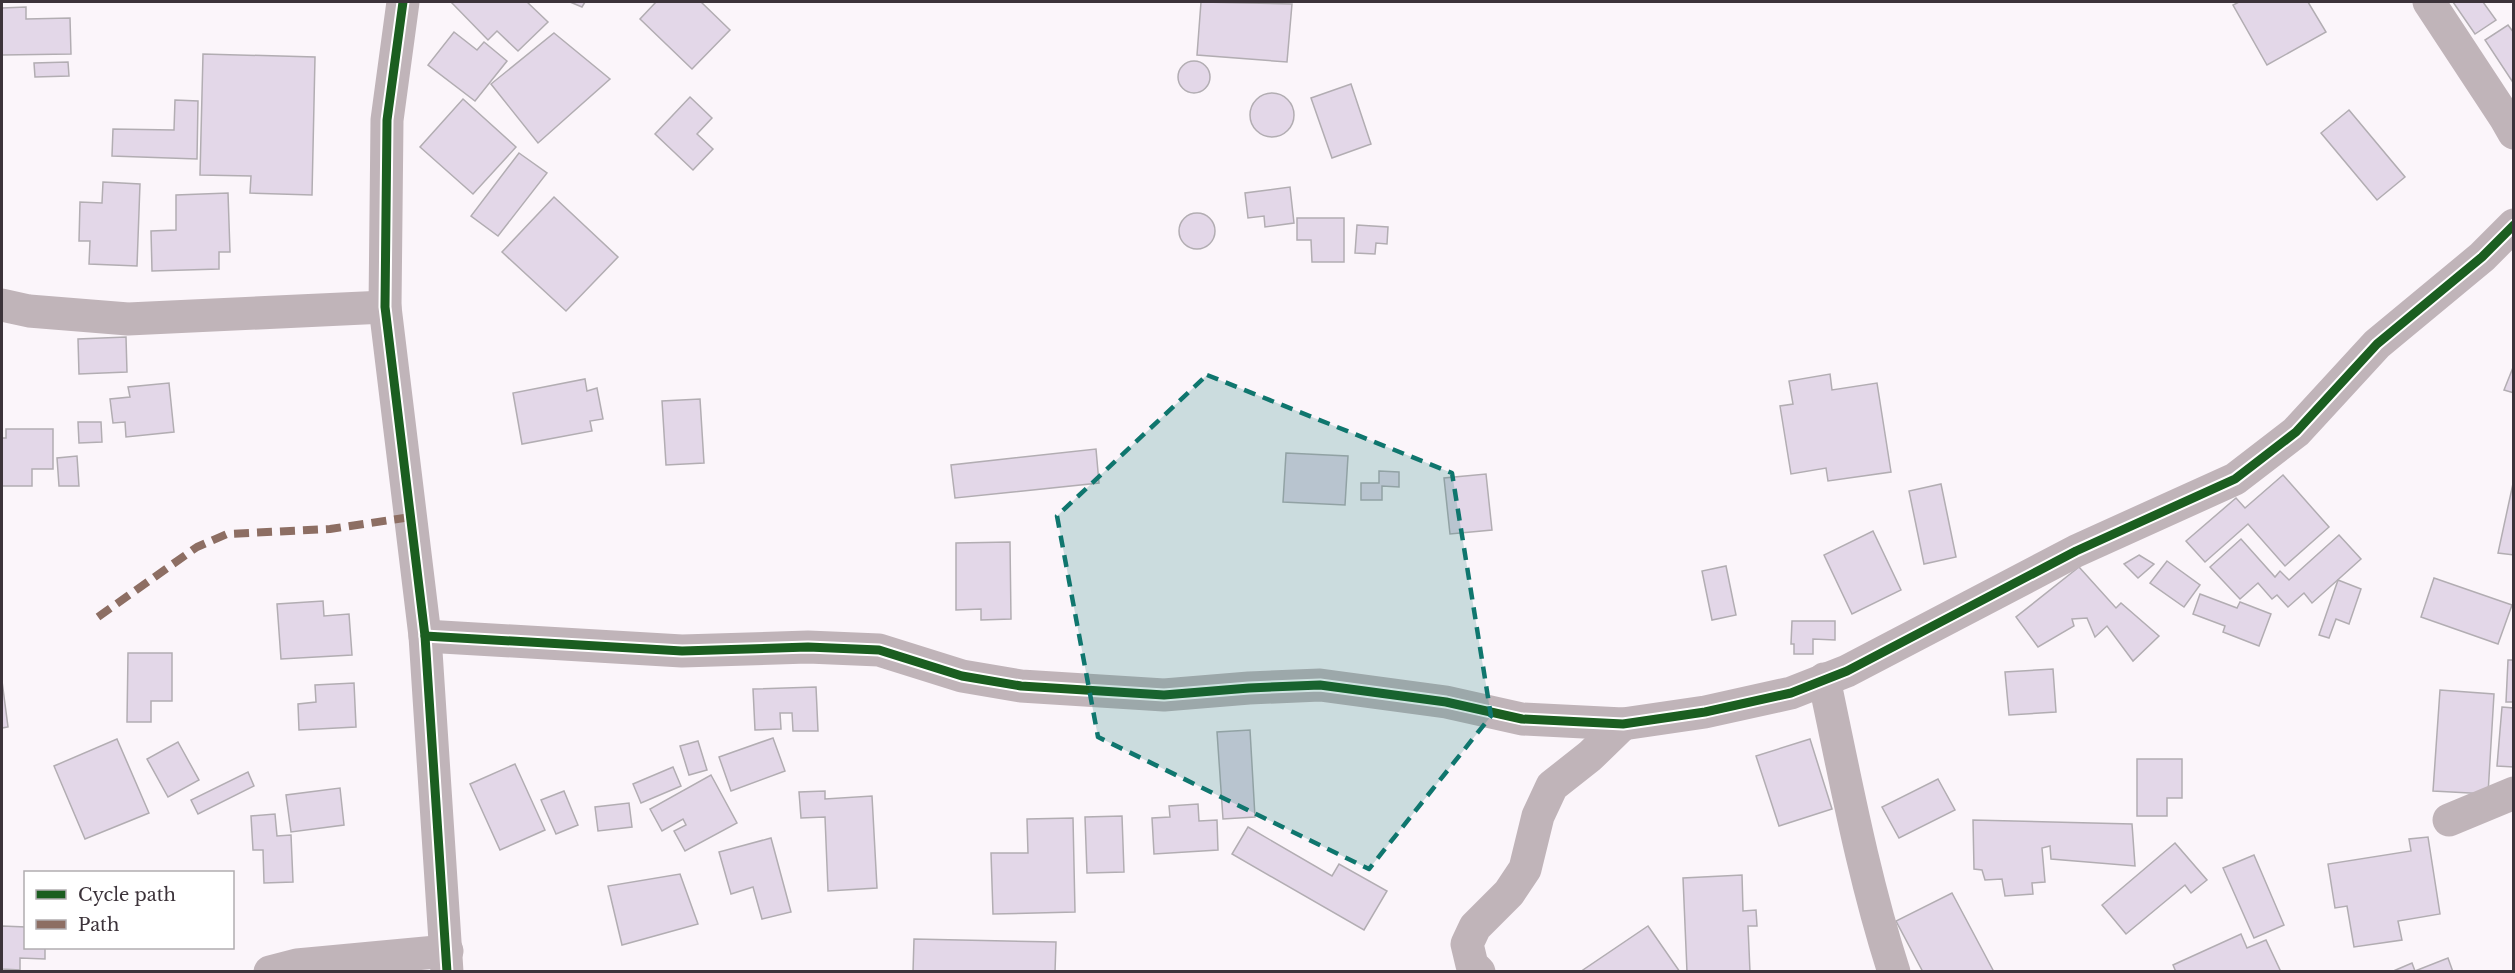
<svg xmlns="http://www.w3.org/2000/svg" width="2515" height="973" font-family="'Libre Baskerville',serif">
  <rect width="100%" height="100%" fill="#fbf5fa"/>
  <g fill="#e3d7e8" stroke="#b2adb2" stroke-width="1.5">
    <path d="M451,2H527L548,22L518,51L497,31L488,40Z"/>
    <path d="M570,2H585L582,7Z"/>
    <path d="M656,2H701L730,30L692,69L640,19Z"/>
    <path d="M1201,2L1292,4L1287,62L1197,55Z"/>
    <path d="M2239,2H2308L2326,32L2267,65L2233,5Z"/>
    <path d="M2453,2H2483L2496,20L2475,34Z"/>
    <path d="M26,7V19L70,18L71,54L2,55V8Z"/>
    <path d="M2508,25L2514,33V84L2485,40Z"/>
    <path d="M454,32L477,50L484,42L507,61L475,101L428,65Z"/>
    <path d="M554,33L610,79L538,143L491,84Z"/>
    <path d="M203,54L315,57L312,195L250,193L251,176L200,175Z"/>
    <circle cx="1194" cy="77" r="16"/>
    <path d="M68,62L69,76L35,77L34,63Z"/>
    <path d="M1351,84L1371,144L1332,158L1311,98Z"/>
    <circle cx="1272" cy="115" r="22"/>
    <path d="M690,97L712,118L697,134L713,149L693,170L655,134Z"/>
    <path d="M463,99L516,147L473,194L420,147Z"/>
    <path d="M175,100L198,101L197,159L112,156L113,129L174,130Z"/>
    <path d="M2349,110L2405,177L2377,200L2321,133Z"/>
    <path d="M519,153L547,173L498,236L471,216Z"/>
    <path d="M103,182L140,184L137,266L89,264L90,241H79L80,202L102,203Z"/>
    <path d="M1290,187L1294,223L1265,227L1264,216L1248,218L1245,193Z"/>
    <path d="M228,193L230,252H219V269L152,271L151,231L176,230V195Z"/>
    <path d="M554,197L618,257L566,311L502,252Z"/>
    <circle cx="1197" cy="231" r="18"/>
    <path d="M1297,218H1344V262H1312L1311,240H1297Z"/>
    <path d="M1357,225L1388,227L1387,244L1376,243L1375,254L1355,253Z"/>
    <path d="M126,337L127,372L79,374L78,339Z"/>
    <path d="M2514,365V393L2504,390Z"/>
    <path d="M1830,374L1832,390L1877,383L1891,472L1828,481L1826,468L1791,474L1780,406L1793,404L1789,381Z"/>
    <path d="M585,379L587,391L597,388L603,419L590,421L592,431L522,444L513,393Z"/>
    <path d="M169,383L174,432L126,437L125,422L113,423L110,399L130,397L128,387Z"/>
    <path d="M700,399L704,463L666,465L662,401Z"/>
    <path d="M78,422H101L102,442L79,443Z"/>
    <path d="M6,429H53V469H32V486H2V438H6Z"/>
    <path d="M1096,449L1099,483L955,498L951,465Z"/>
    <path d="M1286,453L1348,456L1345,505L1283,502Z"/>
    <path d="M77,456L79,486H59L57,458Z"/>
    <path d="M1379,471L1399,472V487L1382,486V500H1361V483H1379Z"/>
    <path d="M1486,474L1492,530L1450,534L1444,478Z"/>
    <path d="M2283,475L2329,527L2285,566L2248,524L2205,562L2186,541L2236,498L2245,508Z"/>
    <path d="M2514,479V555L2498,553Z"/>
    <path d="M1941,484L1956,557L1924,564L1909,491Z"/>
    <path d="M1873,531L1901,590L1852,614L1824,555Z"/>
    <path d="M2339,535L2361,559L2312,603L2304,593L2288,607L2277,595L2272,599L2258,583L2240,599L2210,567L2241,539L2275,577L2280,571L2289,580Z"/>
    <path d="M1010,542L1011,619L981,620V609L956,610V543Z"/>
    <path d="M2139,555L2154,564L2138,578L2124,564Z"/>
    <path d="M2167,561L2200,585L2184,607L2150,583Z"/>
    <path d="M1726,566L1736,615L1712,620L1702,571Z"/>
    <path d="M2079,567L2116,608L2121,603L2159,636L2133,661L2107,626L2095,637L2087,618L2072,619L2074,626L2038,647L2016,617Z"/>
    <path d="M2434,578L2512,605L2498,644L2421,617Z"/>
    <path d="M2338,580L2361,589L2349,624L2336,619L2329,638L2319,635Z"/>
    <path d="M2200,594L2237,608L2240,602L2271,614L2259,646L2223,632L2225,626L2193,614Z"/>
    <path d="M323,601L324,616L349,614L352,655L281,659L277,604Z"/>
    <path d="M1792,621H1835V640L1813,639V654H1794V644H1791Z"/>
    <path d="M128,653H172V701H151V722H127Z"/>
    <path d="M2508,660H2514V702H2506Z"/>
    <path d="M2053,669L2056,712L2009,715L2005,672Z"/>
    <path d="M2,681L8,727L2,728Z"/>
    <path d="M354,683L356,727L299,730L298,704L316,702L315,685Z"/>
    <path d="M816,687L818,731H793L792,713H780L781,729L755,730L753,689Z"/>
    <path d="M2440,690L2494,694L2488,794L2433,791Z"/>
    <path d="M2502,707L2514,708V767L2497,766Z"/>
    <path d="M1250,730L1255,817L1223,819L1217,732Z"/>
    <path d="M773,738L785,771L731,791L719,757Z"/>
    <path d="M117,739L149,813L85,839L54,766Z"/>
    <path d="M1810,739L1832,809L1779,826L1756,756Z"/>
    <path d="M698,741L707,770L689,775L680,746Z"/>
    <path d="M178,742L199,780L168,797L147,759Z"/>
    <path d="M2137,759H2182V798H2167V816H2137Z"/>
    <path d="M515,764L545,830L500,850L470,784Z"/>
    <path d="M673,767L681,786L641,803L633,784Z"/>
    <path d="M248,772L254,786L198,814L191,800Z"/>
    <path d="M711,775L737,823L685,851L674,831L686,825L683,819L662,831L650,809Z"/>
    <path d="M1938,779L1955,810L1899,838L1882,807Z"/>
    <path d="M340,788L344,825L291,832L286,795Z"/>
    <path d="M564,791L578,825L556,834L541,800Z"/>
    <path d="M825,791V799L872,796L877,888L828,891L825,817L801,818L799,792Z"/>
    <path d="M629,803L632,827L598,831L595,807Z"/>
    <path d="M1198,804L1199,821L1217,820L1218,850L1154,854L1152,818L1170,817L1169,806Z"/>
    <path d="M275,814L277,836L291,835L293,882L264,883L263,850H253L251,816Z"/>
    <path d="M1122,816L1124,872L1087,873L1085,817Z"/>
    <path d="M1073,818L1075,912L993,914L991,853H1028L1027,819Z"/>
    <path d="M1973,820L2132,824L2135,866L2051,859L2050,846L2042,848L2045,882L2032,883L2033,894L2005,896L2002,879L1985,880L1982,870L1974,869Z"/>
    <path d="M1248,827L1332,876L1339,864L1387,891L1364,930L1232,854Z"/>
    <path d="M2428,837L2440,914L2398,921L2402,940L2354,947L2347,906L2335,908L2328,864L2411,851L2409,839Z"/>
    <path d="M771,838L791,912L762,919L753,887L731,894L719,852Z"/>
    <path d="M2175,843L2207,880L2191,893L2185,885L2126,934L2102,905Z"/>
    <path d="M2254,855L2284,925L2254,938L2223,868Z"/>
    <path d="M680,874L698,924L622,945L608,886Z"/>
    <path d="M1742,875L1743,911L1756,910L1757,926H1748L1750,972H1687L1683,878Z"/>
    <path d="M1952,893L1994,972H1923L1896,921Z"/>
    <path d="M2,926L26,927V948H45V959L20,958V970L2,969Z"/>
    <path d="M1648,926L1680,972H1580Z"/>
    <path d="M2241,934L2247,948L2266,940L2281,972H2176L2173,965Z"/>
    <path d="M914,939L1056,942L1055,972H913Z"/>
    <path d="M2448,958L2453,972H2391L2412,963L2415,971Z"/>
  </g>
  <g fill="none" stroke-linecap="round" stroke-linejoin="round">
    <g stroke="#c0b4b9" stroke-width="33">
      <path d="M403,2L387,120L385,307L425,636L447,972"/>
      <path d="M2429,2L2506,119L2514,133"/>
      <path d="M2,305L29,311L128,319L385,307"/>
      <path d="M425,636L682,651L808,647L879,650L962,676L1021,686L1164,695L1249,688L1320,685L1446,702L1522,719L1623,724L1705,712L1791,693L1847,671L2076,551L2235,479L2296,432L2377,344L2482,257L2514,225"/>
      <path d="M1824,679C1845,777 1863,876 1894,972"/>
      <path d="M2449,820L2514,793"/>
      <path d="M270,972L297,965L447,951"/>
      <path d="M1479,972L1472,965L1467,944L1475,927L1509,893L1525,869L1538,816L1552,786L1590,756L1623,724"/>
    </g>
    <path stroke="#8d6e63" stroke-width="8" stroke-dasharray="15 8" stroke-linecap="butt" d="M98,617L197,547L227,534L330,529L411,517"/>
    <g stroke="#fff" stroke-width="13">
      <g id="cycleway">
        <path d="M403,2L387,120L385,307L425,636L447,972"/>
        <path d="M425,636L682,651L808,647L879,650L962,676L1021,686L1164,695L1249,688L1320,685L1446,702L1522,719L1623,724L1705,712L1791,693L1847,671L2076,551L2235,479L2296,432L2377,344L2482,257L2514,225"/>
      </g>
    </g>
    <use href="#cycleway" stroke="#1b5e20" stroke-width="9"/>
  </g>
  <path fill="#0f766e" fill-opacity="0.2" stroke="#0f766e" stroke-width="4.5" stroke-dasharray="12 8" stroke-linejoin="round" d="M1207,375L1452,473L1491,716L1369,869L1098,737L1057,516Z"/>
  <rect width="2515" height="973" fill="none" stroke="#3c333a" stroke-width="6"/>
  <rect x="24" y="871" width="210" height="78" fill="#ffffff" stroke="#b1adb0" stroke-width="1.5"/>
  <rect x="36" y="890" width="30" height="9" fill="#1b5e20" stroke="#b1adb0" stroke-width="1.5"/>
  <text x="78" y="901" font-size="18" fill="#3c333a">Cycle path</text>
  <rect x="36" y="920" width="30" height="9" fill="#8d6e63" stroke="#b1adb0" stroke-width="1.5"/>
  <text x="78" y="931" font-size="18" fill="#3c333a">Path</text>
</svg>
